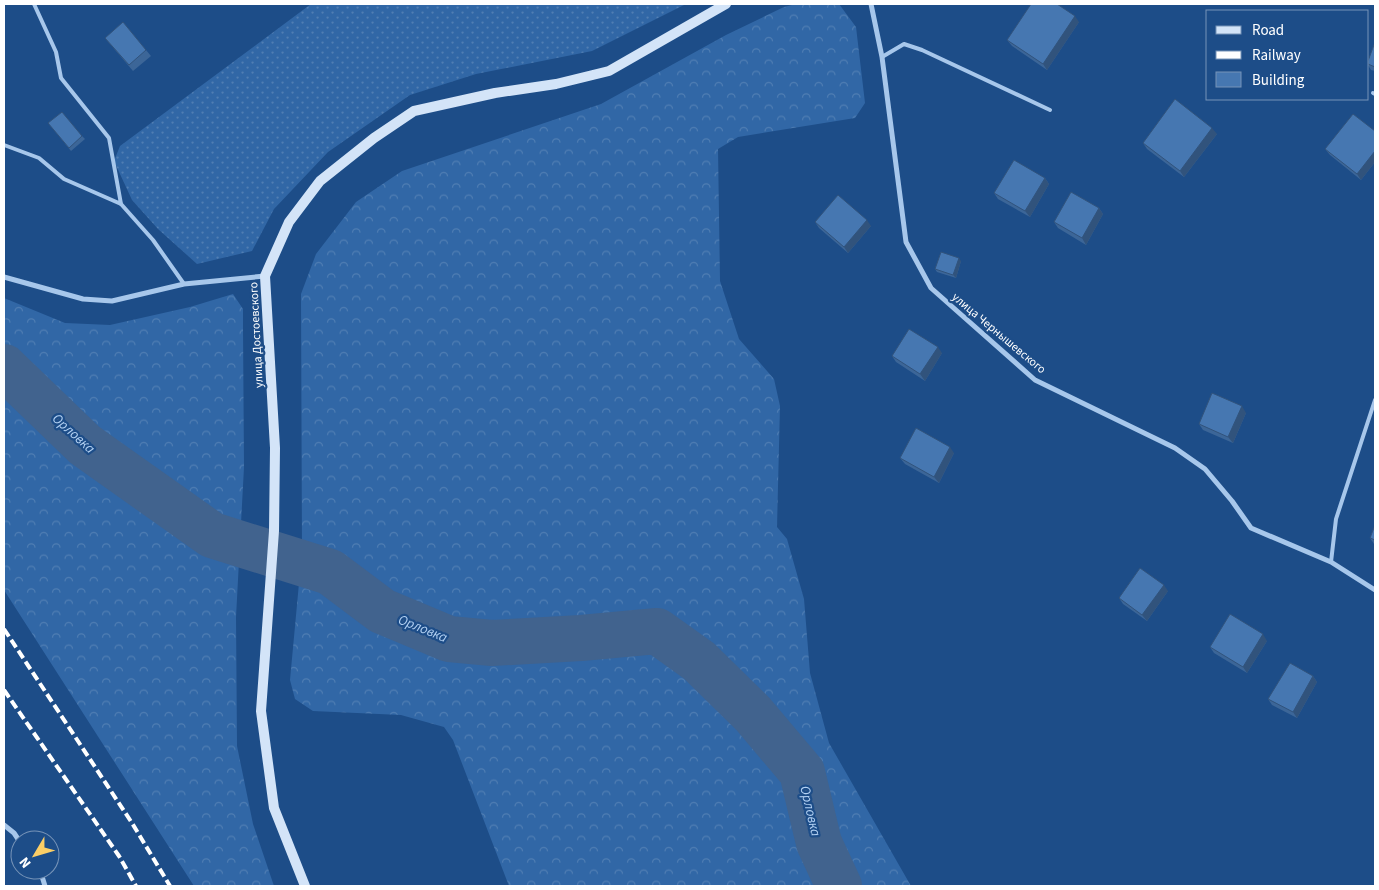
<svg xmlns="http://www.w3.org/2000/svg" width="1379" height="890" font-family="'Source Sans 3',sans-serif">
  <defs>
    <pattern id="grass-dots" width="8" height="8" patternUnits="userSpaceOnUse" patternTransform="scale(1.25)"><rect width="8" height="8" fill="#3167a6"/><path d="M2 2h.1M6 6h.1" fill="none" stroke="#507eb3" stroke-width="1.8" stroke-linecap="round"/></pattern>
    <pattern id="forest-crowns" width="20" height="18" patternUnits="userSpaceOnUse" patternTransform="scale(1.25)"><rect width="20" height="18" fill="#3167a6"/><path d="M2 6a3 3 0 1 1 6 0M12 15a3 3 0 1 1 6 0" fill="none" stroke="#507eb3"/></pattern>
  </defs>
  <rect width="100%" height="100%" fill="#1d4d88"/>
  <path fill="url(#grass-dots)" d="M311,4H686L592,51L476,74L410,95L328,152L274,209L252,251L197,264L158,229L132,200L114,161L120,146Z"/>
  <g fill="url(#forest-crowns)">
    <path d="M796,4H839L856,27L865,103L855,118L738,137L718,149L720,281L739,339L774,379L780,406L777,527L787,539L804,599L810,673L829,743L911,886H509L453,740L444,727L401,715L313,711L295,699L290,680L302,551L301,294L316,254L356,202L402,171L601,104L726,35L784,7Z"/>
    <path d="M233,294L243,309V329L244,467L236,617L237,746L253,824L274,886H194L4,590V298L65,323L110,325L190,307Z"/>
  </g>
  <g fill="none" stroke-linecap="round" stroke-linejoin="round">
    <path stroke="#41638e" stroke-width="46" d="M4,367L85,445L212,535L330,572L382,611L449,639L492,643L581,638L657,631L699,661L753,714L802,772L819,843L839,886"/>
    <g stroke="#a7c7eb" stroke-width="4">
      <path d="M882,57L904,44L922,50L1050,110"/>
      <path d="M1373,93L1375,94"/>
      <path d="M4,145L39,158L64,179L121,204L109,138L61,78L56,52L34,4"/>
      <path d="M121,204L153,240L184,284"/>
      <path d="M1331,562L1336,519L1375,400"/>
    </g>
    <g stroke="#a7c7eb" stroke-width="5">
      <path d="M871,4L882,57L906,242L931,288L1035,380L1175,448L1205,469L1232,501L1251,528L1331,562L1375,590"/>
      <path d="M4,277L83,299L112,301L184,284L265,276"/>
      <path d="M4,825L14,833L20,842"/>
      <path d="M40,870L45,886"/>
    </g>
    <path stroke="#d3e4f8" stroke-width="10" d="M305,886L274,808L261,711L274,531L275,448L265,276L289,222L320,181L374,138L414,111L495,93L556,84L609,71L726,4"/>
    <g stroke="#fff" stroke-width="4" stroke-dasharray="9 4" stroke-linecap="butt">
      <path d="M4,629L132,823L170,886"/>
      <path d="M4,690L119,856L136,886"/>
    </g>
  </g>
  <g fill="#3c6698">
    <path d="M1079,22L1047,70L1012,46L1007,40Z"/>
    <path d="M105,38L146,50L151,56L133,71Z"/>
    <path d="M1375,42V71L1371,70L1368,65V61Z"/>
    <path d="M51,126L82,136L85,139L71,151Z"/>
    <path d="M1375,131V162L1361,180L1330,155L1325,149Z"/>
    <path d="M1217,134L1184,177L1147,149L1143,143Z"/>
    <path d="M1045,178L1049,184L1030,217L998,199L994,193Z"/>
    <path d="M1099,208L1103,214L1086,245L1058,228L1054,222Z"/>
    <path d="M815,222L871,226L848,253L819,228Z"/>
    <path d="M961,261L956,278L937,272L935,269Z"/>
    <path d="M942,353L925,381L896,362L892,356Z"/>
    <path d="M1246,413L1233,443L1203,430L1199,424Z"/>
    <path d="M954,453L939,483L905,464L900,458Z"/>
    <path d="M1375,525V544H1374L1370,538Z"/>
    <path d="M1168,591L1147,621L1123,604L1119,598Z"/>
    <path d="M1267,641L1247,673L1214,653L1210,647Z"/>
    <path d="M1313,676L1317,682L1297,718L1272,705L1268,699Z"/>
  </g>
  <g fill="#31537c">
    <path d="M1075,16L1079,22L1047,70L1043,64Z"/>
    <path d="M1212,128L1217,134L1184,177L1180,171Z"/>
    <path d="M1375,151V162L1361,180L1357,174Z"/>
    <path d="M1045,178L1049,184L1030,217L1025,211Z"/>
    <path d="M1099,208L1103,214L1086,245L1082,238Z"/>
    <path d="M867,220L871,226L848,253L844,247Z"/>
    <path d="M959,258L961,261L956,278L953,275Z"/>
    <path d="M938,347L942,353L925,381L920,374Z"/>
    <path d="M1242,406L1246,413L1233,443L1228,437Z"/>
    <path d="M950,447L954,453L939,483L934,477Z"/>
    <path d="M1164,585L1168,591L1147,621L1142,615Z"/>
    <path d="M1263,634L1267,641L1247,673L1243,667Z"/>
    <path d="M1313,676L1317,682L1297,718L1293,712Z"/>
  </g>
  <g fill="#4677b1" stroke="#31537c">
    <path d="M1031,4H1057L1075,16L1043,64L1007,40Z"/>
    <path d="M123,22L146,50L129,65L105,38Z"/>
    <path d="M1375,42V67L1368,64V61Z"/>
    <path d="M1175,99L1212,128L1180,171L1143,143Z"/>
    <path d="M62,112L82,136L69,148L48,123Z"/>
    <path d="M1353,114L1375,131V151L1357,174L1325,149Z"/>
    <path d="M1014,160L1045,178L1025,211L994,193Z"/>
    <path d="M1071,192L1099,208L1082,238L1054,222Z"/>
    <path d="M838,195L867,220L844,247L815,222Z"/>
    <path d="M941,252L959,258L953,275L935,269Z"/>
    <path d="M909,329L938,347L920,374L892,356Z"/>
    <path d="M1212,393L1242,406L1228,437L1199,424Z"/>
    <path d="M916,428L950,447L934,477L900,458Z"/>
    <path d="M1375,525V540L1370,538Z"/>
    <path d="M1140,568L1164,585L1142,615L1119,598Z"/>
    <path d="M1230,614L1263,634L1243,667L1210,647Z"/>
    <path d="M1290,663L1313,676L1293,712L1268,699Z"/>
  </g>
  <g text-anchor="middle" stroke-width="4.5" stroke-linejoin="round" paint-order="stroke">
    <g font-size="12" fill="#fff" stroke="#1d4d88">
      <text transform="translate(999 333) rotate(40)" y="4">улица Чернышевского</text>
      <text transform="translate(256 335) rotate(-93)" y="4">улица Достоевского</text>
    </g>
    <g font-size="14" font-style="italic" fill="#b3d1f3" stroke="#1d4d88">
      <text transform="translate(74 433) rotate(42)" y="5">Орловка</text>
      <text transform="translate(423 628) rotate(22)" y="5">Орловка</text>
      <text transform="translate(811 811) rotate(77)" y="5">Орловка</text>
    </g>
  </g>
  <rect width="1379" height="890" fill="none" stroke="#ffffff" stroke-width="10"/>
  <rect x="1206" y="10" width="162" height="90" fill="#1d4d88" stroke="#7794b8"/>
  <rect x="1216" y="26" width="25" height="8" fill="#d3e4f8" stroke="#7794b8"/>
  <text x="1252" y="35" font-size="15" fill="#ffffff">Road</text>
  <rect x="1216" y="51" width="25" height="8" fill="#ffffff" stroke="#7794b8"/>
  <text x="1252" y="60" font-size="15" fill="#ffffff">Railway</text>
  <rect x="1216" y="72" width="25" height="15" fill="#4677b1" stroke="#7794b8"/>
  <text x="1252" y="85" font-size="15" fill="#ffffff">Building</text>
  <g transform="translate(35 855) rotate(232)"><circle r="24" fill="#1d4d88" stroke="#7794b8"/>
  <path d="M0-4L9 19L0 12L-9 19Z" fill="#fbce66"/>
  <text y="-8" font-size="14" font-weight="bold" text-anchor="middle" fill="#ffffff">N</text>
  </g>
</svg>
